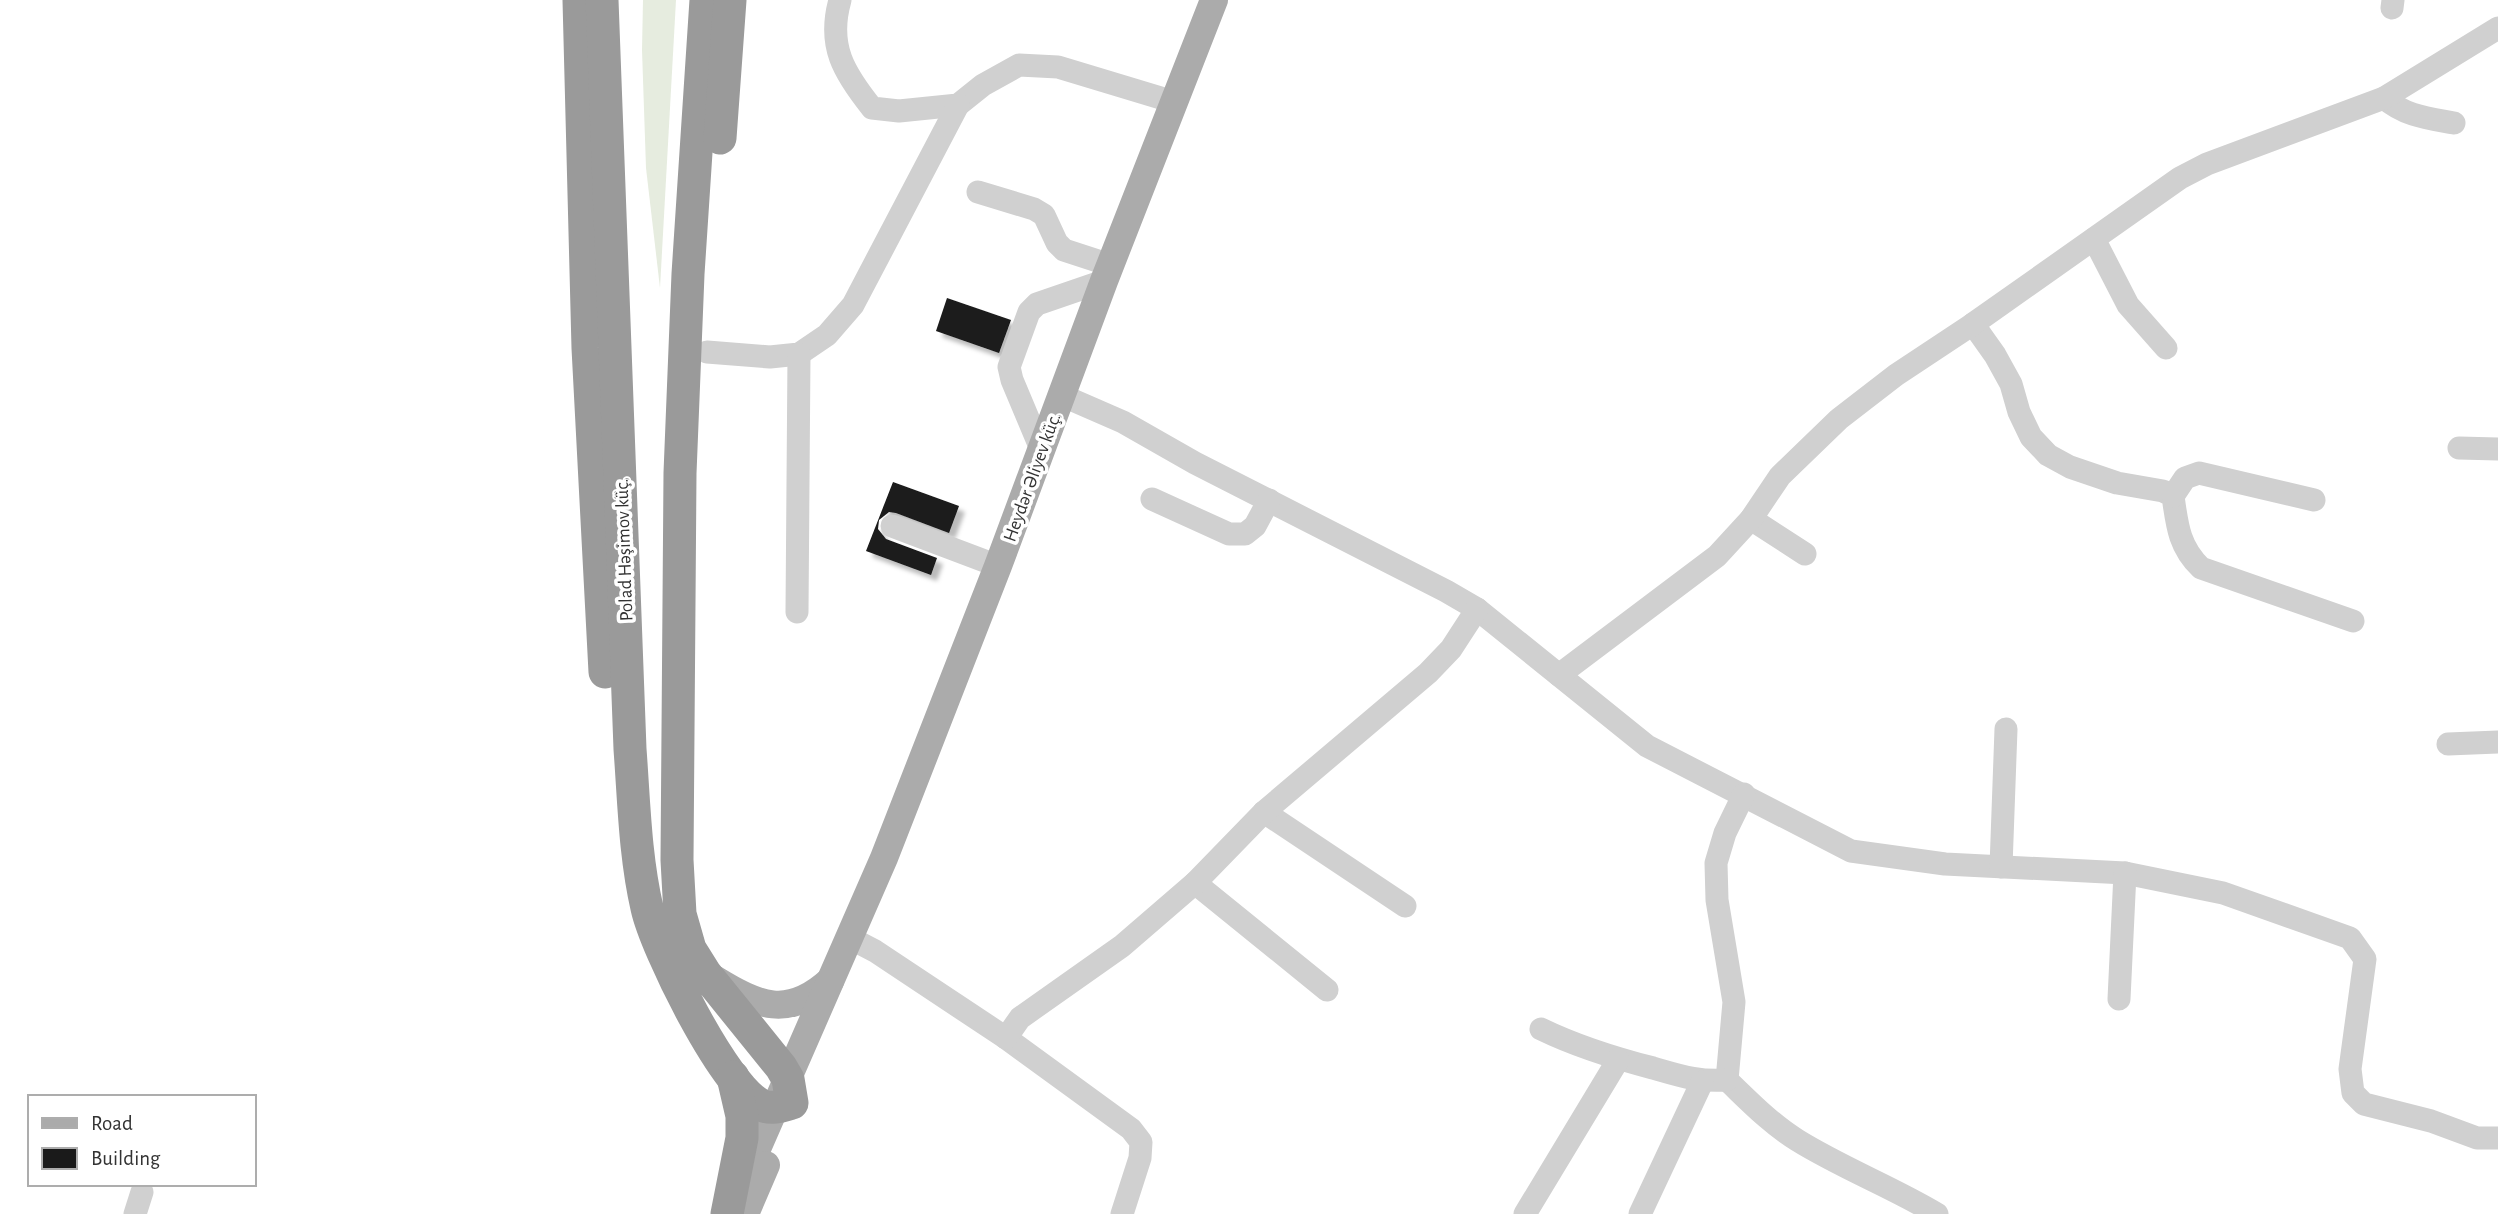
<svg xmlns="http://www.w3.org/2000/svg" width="2498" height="1214" font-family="'Alegreya Sans',sans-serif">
  <defs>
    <filter id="shadow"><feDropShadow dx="6" dy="6" stdDeviation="2" flood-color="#0004"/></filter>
  </defs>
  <rect width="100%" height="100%" fill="#fff"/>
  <path fill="#e6ecdf" d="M643,0H676L660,288L646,168L642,50Z"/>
  <g fill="#1a1a1a" filter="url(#shadow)">
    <path d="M947,298L1011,320L999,353L936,331Z"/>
    <path d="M893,482L959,506L949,533L896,513L889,512L879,520L878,529L886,539L937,558L931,575L866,551Z"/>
  </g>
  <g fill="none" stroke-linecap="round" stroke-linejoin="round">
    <g stroke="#d0d0d0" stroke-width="23">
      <path d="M840,0C827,46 844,73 872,108L899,111L958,105L983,85L1019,65L1058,67L1174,102"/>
      <path d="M2392,8L2393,0"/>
      <path d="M2384,98C2405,116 2427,118 2454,123"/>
      <path d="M978,192L1034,209L1044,215L1057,243L1064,250L1110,265"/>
      <path d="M2094,239L2128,305L2166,348"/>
      <path d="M1973,324L1995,355L2011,384L2019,412L2031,437L2048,455L2070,467L2117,483L2163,491L2173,496C2177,525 2179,547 2201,568L2353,621"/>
      <path d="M707,352L770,357L799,354L827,335L853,305L958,105"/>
      <path d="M1061,395L1123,422L1195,463L1446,591L1477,609L1647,746L1851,851L1945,864L2125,873L2223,893L2350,938L2365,959L2350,1069L2353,1093L2364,1104L2431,1121L2477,1138H2498"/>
      <path d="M2459,448L2498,449"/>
      <path d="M1041,449L1012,380L1009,367L1029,312L1037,304L1104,281"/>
      <path d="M2173,496L2185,478L2199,473L2314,500"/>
      <path d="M1152,499L1229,534H1245L1255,526L1269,500"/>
      <path d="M1751,519L1805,554"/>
      <path d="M892,526L998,566"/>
      <path d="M797,612L799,354"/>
      <path d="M1559,675L1717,556L1751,519L1780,476L1839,419L1896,375L1973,324L2180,178L2207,164L2384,98L2498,28"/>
      <path d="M2448,744L2498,742"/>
      <path d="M1744,794L1725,833L1716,863L1717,900L1734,1002L1727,1080C1749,1101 1771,1124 1797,1140C1842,1168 1892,1187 1937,1214"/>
      <path d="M1264,812L1405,906"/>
      <path d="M2001,867L2006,729"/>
      <path d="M1195,883L1327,990"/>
      <path d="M850,938L875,951L1006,1038L1131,1129L1141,1142L1140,1158L1122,1214"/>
      <path d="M2119,999L2125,873"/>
      <path d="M1541,1029C1578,1047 1614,1058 1653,1068C1681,1076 1698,1082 1727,1080"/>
      <path d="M1006,1038L1020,1018L1122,946L1195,883L1264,812L1428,673L1451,649L1477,609"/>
      <path d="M135,1214L142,1192"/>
      <path d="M1525,1214L1618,1060"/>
      <path d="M1640,1214L1702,1082"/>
    </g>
    <g stroke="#ababab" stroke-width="28">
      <path d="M714,979C758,1006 788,1019 830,981"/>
      <path d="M742,1183L884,858L998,566L1104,281L1214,0"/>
      <path d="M745,1214L766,1165"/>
    </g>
    <g stroke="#9a9a9a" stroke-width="33">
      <path d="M579,0L588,348L605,672"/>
      <path d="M602,0L630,749C634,802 635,856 647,908C656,949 724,1087 761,1105C771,1110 782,1106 792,1103L788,1079L781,1067L705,973L690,949L680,914L677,860L680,473L688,274L706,0"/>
      <path d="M720,138L730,0"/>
      <path d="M727,1214L742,1138V1116L733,1077"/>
    </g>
  </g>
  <g text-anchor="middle" stroke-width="7" stroke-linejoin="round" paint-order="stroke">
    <g font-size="19" fill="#333" stroke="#fff">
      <text transform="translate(1031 477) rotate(-70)" y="7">Heydər Əliyev küç.</text>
      <text transform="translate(623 550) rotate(-92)" y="7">Polad Həşimov küç.</text>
    </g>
  </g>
  <rect x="28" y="1095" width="228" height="91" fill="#ffffff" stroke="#adadad" stroke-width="2"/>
  <rect x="42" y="1118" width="35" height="10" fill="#ababab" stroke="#adadad" stroke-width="2"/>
  <text x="91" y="1130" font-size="21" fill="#333333">Road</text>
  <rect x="42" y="1148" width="35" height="21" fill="#1a1a1a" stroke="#adadad" stroke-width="2"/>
  <text x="91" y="1165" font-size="21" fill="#333333">Building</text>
</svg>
